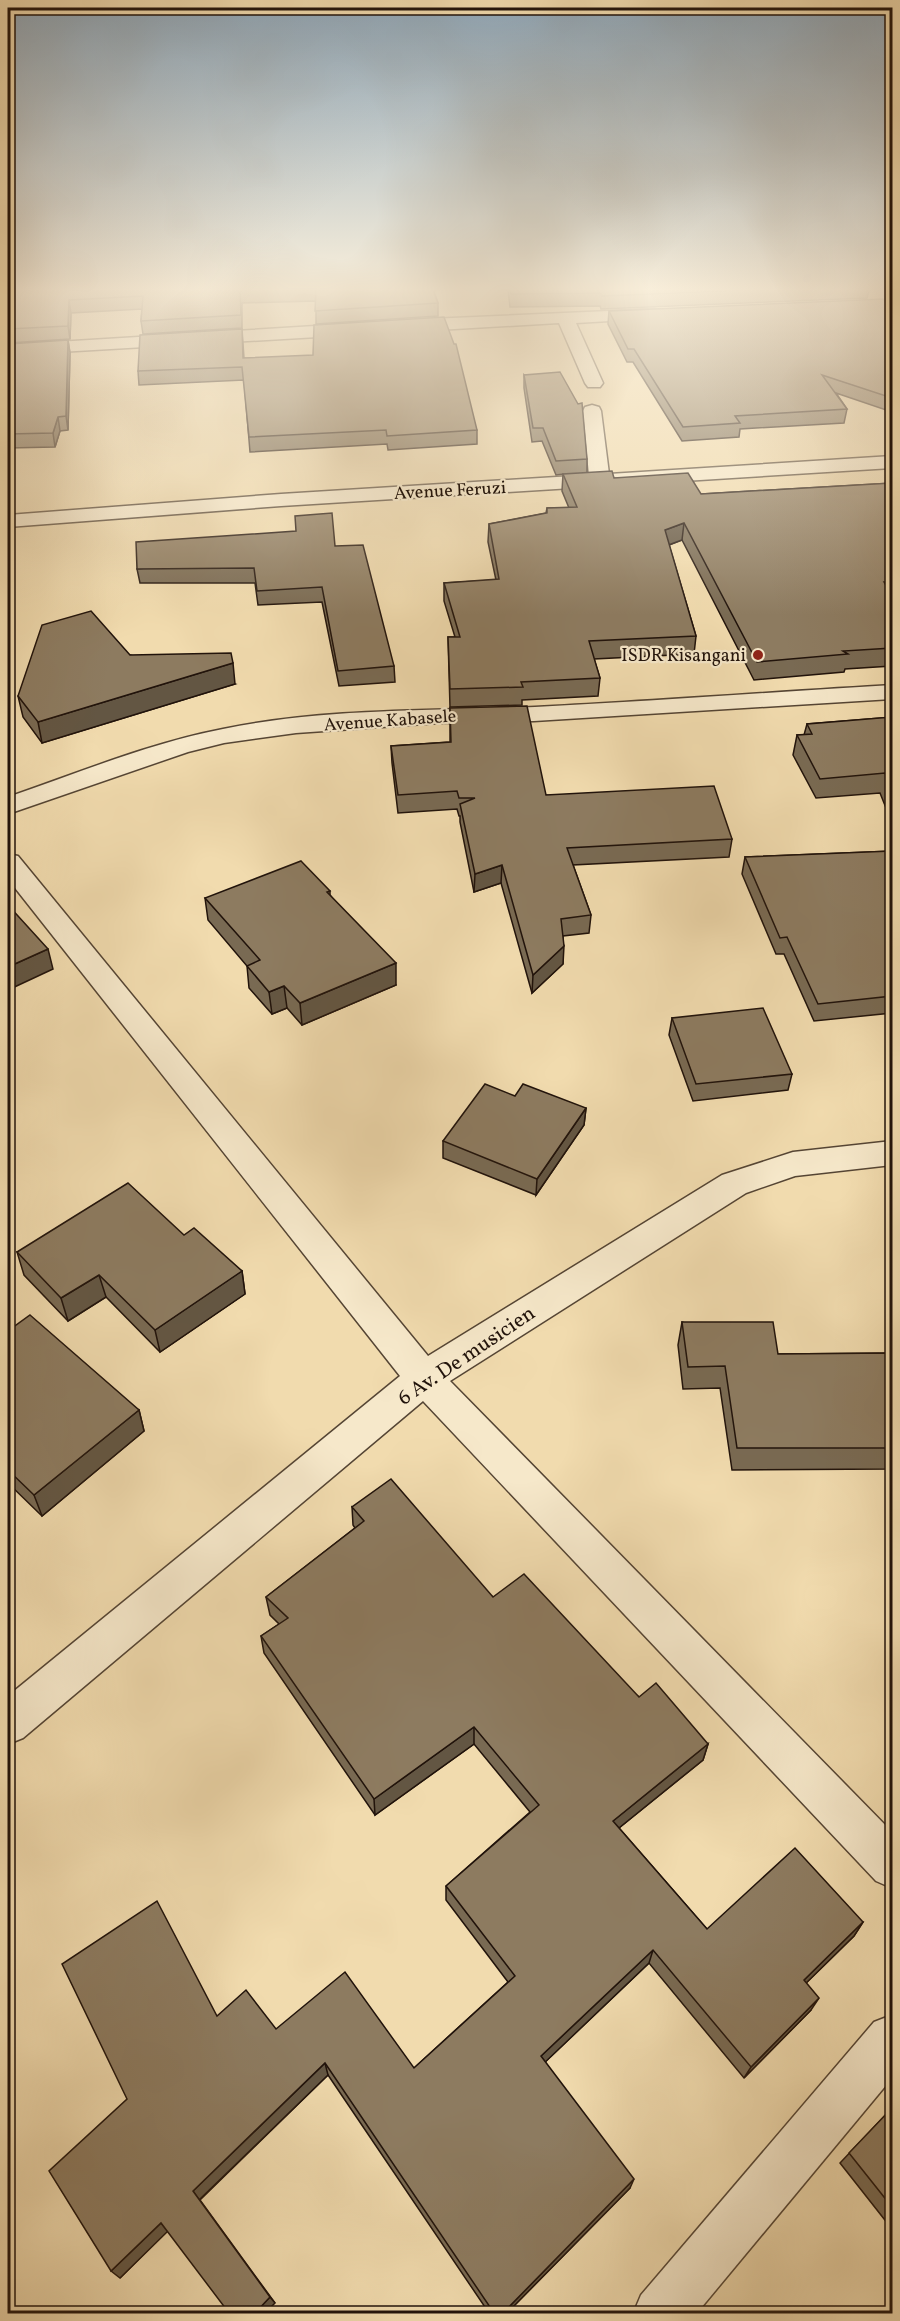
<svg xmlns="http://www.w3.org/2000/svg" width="900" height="2321" font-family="Vollkorn,serif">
  <rect width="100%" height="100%" fill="#f1dbae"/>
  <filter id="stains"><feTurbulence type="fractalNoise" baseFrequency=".00333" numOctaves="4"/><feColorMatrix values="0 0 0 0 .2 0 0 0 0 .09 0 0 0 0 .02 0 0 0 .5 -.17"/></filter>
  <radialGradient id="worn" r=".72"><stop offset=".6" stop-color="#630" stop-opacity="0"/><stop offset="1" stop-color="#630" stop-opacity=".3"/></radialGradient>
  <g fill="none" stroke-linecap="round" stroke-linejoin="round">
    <g stroke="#554534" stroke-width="3">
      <g id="street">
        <path d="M654,309L660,310L662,314L660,318L576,323L603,383L600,387H588L585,383L559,323L8,355V345L429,319Z"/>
        <path d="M592,405L599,407L601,411L609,474L892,456V468L281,506L8,527V515L281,494L589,475L583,411L585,407Z"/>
        <path d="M892,685V699L534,721L439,723L296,733L224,743L188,752L8,814V797C78,773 150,743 223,729C325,708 431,711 535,707C654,701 773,692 892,685Z"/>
        <path d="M8,854L18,856L428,1356L722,1175L793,1152L892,1141V1165L795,1176L746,1193L450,1381L892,1832V1888L876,1881L423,1401L23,1738L8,1744V1696L400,1376L8,879Z"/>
        <path d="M892,2015V2078L696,2314H633L641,2295L874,2022Z"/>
      </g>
    </g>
    <use href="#street" fill="#f6e8ca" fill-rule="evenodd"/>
  </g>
  <g fill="#796a53" stroke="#21130b" stroke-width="1.5">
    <path d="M8,290H440L434,291L438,303V316L316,324V301L242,303V328L143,334L141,321L142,309L71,313L70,339L8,343Z"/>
    <path d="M508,290H869L867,298L601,309L600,306L510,307Z"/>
    <path d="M892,309V412L836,393L847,409L844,423L740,429L739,437L682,441L633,362H627L608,324L609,311Z"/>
    <path d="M242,329L244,358L477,430V444L388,450L387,444L250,452L244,380L139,385L138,371Z"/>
    <path d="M68,340L70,353L68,430L60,431L55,447L8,448V344Z"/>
    <path d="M524,375L587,459V473L701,494L892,483V666L845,669L844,672L754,680L682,540L669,545L696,636L694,654L594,659L600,678L598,696L522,700V705L450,707L448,637H455L444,601V583L496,580L488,542L489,524L546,513L547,508H569L562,491L563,474L556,475L542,441L532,442L524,388Z"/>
    <path d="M335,546L394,666L395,682L339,686L322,602L258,605L255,583H140L137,569Z"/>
    <path d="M130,655L235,684L42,743L23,717L18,696Z"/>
    <path d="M450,708L546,795L732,839L729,857L573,865L591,915L589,933L563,936V964L532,993L501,883L474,892L460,822V816H459L457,809L398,813L392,763L391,746L450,742Z"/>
    <path d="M892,717V823L880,793L816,798L793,755L797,735H804L807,724Z"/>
    <path d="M892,851V1013L814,1021L784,954H776L742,874L745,857Z"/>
    <path d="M330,891V895L396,985L302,1025L287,1008L272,1014L249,988L247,966L208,920L205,898Z"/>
    <path d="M672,1018L792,1074L788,1090L693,1101L669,1035Z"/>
    <path d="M515,1096L586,1108L584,1125L536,1195L443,1158V1141Z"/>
    <path d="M184,1235L242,1271L245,1294L160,1352L106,1297L68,1321L24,1275L17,1252Z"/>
    <path d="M682,1322L778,1354L892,1353V1469L732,1470L720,1388L683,1389L678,1345Z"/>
    <path d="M8,1331L139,1410L144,1431L42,1516L8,1483Z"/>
    <path d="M352,1507L493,1597L708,1744L703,1760L619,1828L707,1929L863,1922L854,1936L806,1983L811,2010L744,2078L649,1963L545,2062L630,2188L507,2313H489L328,2075L200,2200L275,2303L167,2231L120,2278L217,2016L276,2029L414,2068L508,1982L446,1900V1886L530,1812L474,1744L375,1815L264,1653L261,1636L279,1624L270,1615L266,1597L355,1528L353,1525Z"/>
    <path d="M892,2108V2229L840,2163Z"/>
  </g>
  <g fill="#635643" stroke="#21130b" stroke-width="1.5">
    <path d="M69,300L71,313L70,339L68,326Z"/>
    <path d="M68,340L70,353L68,430L66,416Z"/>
    <path d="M58,417L60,431L55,447L53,433Z"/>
    <path d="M684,523L682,540L663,547L665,530Z"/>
    <path d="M233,663L235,684L42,743L38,722Z"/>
    <path d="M502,865L501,883L474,892L475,874Z"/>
    <path d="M564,946L563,964L532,993L533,975Z"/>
    <path d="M48,949L53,969L8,990V967Z"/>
    <path d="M396,963V985L302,1025L300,1003Z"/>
    <path d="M284,986L287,1008L272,1014L269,992Z"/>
    <path d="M586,1108L584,1125L536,1195L537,1179Z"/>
    <path d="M242,1271L245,1294L160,1352L155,1330Z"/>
    <path d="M99,1275L106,1297L68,1321L61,1298Z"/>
    <path d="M139,1410L144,1431L42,1516L34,1495Z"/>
    <path d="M474,1727V1744L375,1815L374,1799Z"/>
    <path d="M708,1744L703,1760L609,1836L613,1821Z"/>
    <path d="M863,1922L854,1936L796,1993L804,1980Z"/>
    <path d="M653,1950L649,1963L539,2068L541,2056Z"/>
    <path d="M819,1998L811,2010L744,2078L751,2067Z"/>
    <path d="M325,2063L328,2075L199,2200L193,2191Z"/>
    <path d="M634,2179L630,2188L507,2313H503Z"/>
    <path d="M161,2223L168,2231L120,2278L111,2271Z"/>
    <path d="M270,2297L275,2303L265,2313H255Z"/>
  </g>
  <g fill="#8d7b60" stroke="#21130b" stroke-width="1.5">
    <path d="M8,290H253L240,291L241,315L141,321L143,296L69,300L68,326L8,329Z"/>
    <path d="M316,290H433L438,303L315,311Z"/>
    <path d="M510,290H750L602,296L601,293L511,294Z"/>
    <path d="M883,299L892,309V398L822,375L847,409L735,416L740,423L683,427L634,349H628L609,311Z"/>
    <path d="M444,317L454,344H456L477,430L387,436L386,430L249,437L242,367L138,371L140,335L242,329L243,358L313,355L314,325Z"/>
    <path d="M68,340L66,416L58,417L53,433L8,434V344Z"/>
    <path d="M560,372L578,404L582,403L587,459L556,461L543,428H533L524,375Z"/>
    <path d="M612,471L614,478L688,473L701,494L892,483V582H884L892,596V648L843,651L848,654L757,662L684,523L665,530L696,636L589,641L600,678L521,682L523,687L450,689L448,637H460L444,583L499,579L489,524L547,513V508L577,507L563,474Z"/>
    <path d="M332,513L335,546L363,545L394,666L338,671L322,587L257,591L254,568L137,569L136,542L296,531L295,516Z"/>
    <path d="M91,611L130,655L231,653L233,663L38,722L18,696L42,625Z"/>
    <path d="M527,706L546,795L714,786L732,839L567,848L591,915L561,919L564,946L533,975L502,865L475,874L460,804L475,798H459L457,791L398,795L391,746L451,742L450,708Z"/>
    <path d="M892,717V791L885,773L820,779L797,735L812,734L807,724Z"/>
    <path d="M892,851V996L818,1004L787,937L780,938L745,857Z"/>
    <path d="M301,861L330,891L327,892L396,963L300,1003L284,986L269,992L247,966L260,960L205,898Z"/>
    <path d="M8,905L48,949L8,967Z"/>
    <path d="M763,1008L792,1074L696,1084L672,1018Z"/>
    <path d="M485,1084L515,1096L523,1084L586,1108L537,1179L443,1141Z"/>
    <path d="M128,1183L184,1235L194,1228L242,1271L155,1330L99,1275L61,1298L17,1252Z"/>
    <path d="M30,1315L139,1410L34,1495L8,1470V1331Z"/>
    <path d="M682,1322H773L778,1354L892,1353V1448H737L725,1366L688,1367Z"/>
    <path d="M391,1479L493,1597L524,1574L639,1697L656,1683L708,1744L613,1821L707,1929L795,1848L863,1922L804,1980L819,1998L751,2067L653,1950L541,2056L634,2179L503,2313H494L325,2063L193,2191L270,2297L255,2313H229L161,2223L111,2271L49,2171L127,2099L62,1964L157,1901L217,2016L246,1990L276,2029L345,1972L414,2068L515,1976L446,1886L539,1805L474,1727L374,1799L261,1636L288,1618L266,1597L364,1521L352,1507Z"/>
    <path d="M892,2108V2207L849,2153Z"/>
  </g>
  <linearGradient id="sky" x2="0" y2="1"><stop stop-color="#8fa8bb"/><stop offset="0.47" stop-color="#f9efdb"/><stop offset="1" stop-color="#f9efdb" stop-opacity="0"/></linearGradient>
  <rect width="900" height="615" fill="url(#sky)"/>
  <circle fill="#8f2418" stroke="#f6e8ca" stroke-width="2" cx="758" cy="655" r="6"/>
  <g text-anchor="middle" stroke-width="4.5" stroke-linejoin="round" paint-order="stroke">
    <g font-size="18" fill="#21130b" stroke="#f6e8ca">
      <text transform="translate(450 490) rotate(-3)" y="6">Avenue Feruzi</text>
      <text transform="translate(390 720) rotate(-4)" y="6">Avenue Kabasele</text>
    </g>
    <g font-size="18" fill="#21130b" stroke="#f6e8ca" text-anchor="end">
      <text x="746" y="661">ISDR Kisangani</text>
    </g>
    <g font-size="21" fill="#21130b" stroke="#f6e8ca">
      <text transform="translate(466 1355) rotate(-34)" y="7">6 Av. De musicien</text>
    </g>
  </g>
  <rect width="900" height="2321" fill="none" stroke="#f1dbae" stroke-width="30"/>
  <rect x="9" y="9" width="882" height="2303" fill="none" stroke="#21130b" stroke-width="3"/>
  <rect x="15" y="15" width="870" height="2291" fill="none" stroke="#21130b" stroke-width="1.5"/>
  <rect width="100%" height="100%" filter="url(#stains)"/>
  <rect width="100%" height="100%" fill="url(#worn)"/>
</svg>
